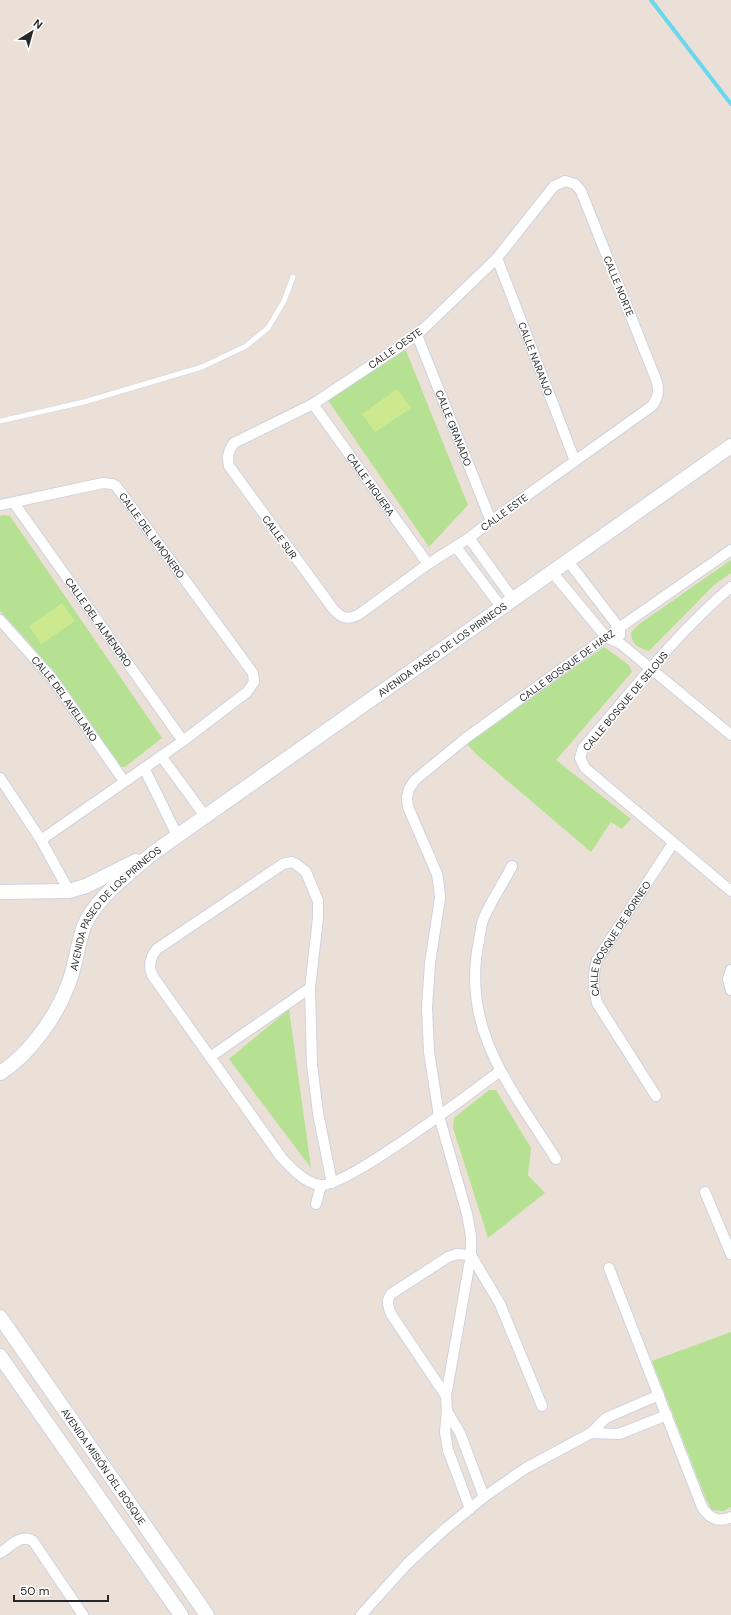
<svg xmlns="http://www.w3.org/2000/svg" width="731" height="1615" font-family="'DM Sans',sans-serif">
  <rect width="100%" height="100%" fill="#eae0d8"/>
  <g fill="#b6e193">
    <path d="M403,343L468,505L429,547L327,399Z"/>
    <path d="M4,515L10,516L162,738L125,767H118L26,639L0,611V516Z"/>
    <path d="M731,560V573L714,585L649,651C637,647 632,645 631,632L638,625Z"/>
    <path d="M604,647L629,665L632,672L556,760L631,819L622,829L611,822L591,852L476,754L466,743Z"/>
    <path d="M289,1009L311,1168L229,1059Z"/>
    <path d="M489,1090H496L531,1148L528,1175L545,1193L488,1238L453,1128L454,1118Z"/>
    <path d="M731,1332V1507L723,1511L712,1510L706,1499L652,1361Z"/>
  </g>
  <g fill="#cce98f">
    <path d="M397,389L411,408L375,432L362,414Z"/>
    <path d="M62,603L75,621L41,644L29,626Z"/>
  </g>
  <g fill="none" stroke-linecap="round" stroke-linejoin="round">
    <path stroke="#69d8ed" stroke-width="4" d="M651,0L731,104"/>
    <g stroke="#cdd3e0" stroke-width="6">
      <path id="lane" d="M0,421L84,402L202,367L246,346L268,328L284,301L293,277"/>
    </g>
    <g stroke="#cdd3e0" stroke-width="12">
      <g id="street">
        <path d="M565,181L575,184L581,191L657,382C659,392 658,398 652,406L491,521L469,538L428,564L358,615C347,620 342,618 334,610L229,466C227,457 228,451 234,443L313,404L417,335L497,258L554,186Z"/>
        <path id="s1" d="M497,258L575,461"/>
        <path id="s2" d="M417,335L491,521"/>
        <path id="s3" d="M313,404L428,564"/>
        <path id="s4" d="M14,503L183,741"/>
        <path id="s5" d="M0,505L103,483L112,484L116,486L253,673L254,682L247,692L183,741L41,840"/>
        <path d="M469,538L513,599"/>
        <path d="M456,547L502,608"/>
        <path d="M568,561L620,629V635"/>
        <path d="M552,572L606,637L621,644L731,735"/>
        <path d="M731,587C676,633 630,694 583,748L580,758L585,768L731,891"/>
        <path id="s6" d="M0,620L51,677L124,781"/>
        <path d="M161,756L205,816"/>
        <path d="M144,768L177,835"/>
        <path d="M0,778L41,840L69,891"/>
        <path d="M512,866C504,882 489,904 483,920C481,926 480,934 479,941C460,1029 512,1089 556,1159"/>
        <path d="M731,970L728,979L731,990"/>
        <path d="M210,1057L310,988"/>
        <path id="s7" d="M656,1096L597,1003C593,986 592,977 597,960L673,843"/>
        <path d="M332,1183L318,1113L312,1065L310,988L318,918V901L306,872L296,864L292,862L283,864L157,949C150,957 148,965 152,975L281,1157C291,1168 305,1183 320,1185C344,1189 475,1090 500,1071"/>
        <path d="M705,1192L731,1254"/>
        <path d="M316,1204L321,1185"/>
        <path d="M609,1268L702,1507C709,1518 718,1523 731,1517"/>
        <path d="M446,1396L391,1314C388,1306 386,1301 391,1294L448,1257L457,1254L471,1255L500,1304L542,1406"/>
        <path d="M447,1411L460,1433L484,1497"/>
        <path d="M591,1433L619,1434L667,1415"/>
        <path id="s8" d="M470,1509L448,1450L445,1432L447,1411L446,1396L471,1255V1236L467,1214L439,1116L429,1052L427,1008L430,963L440,898L439,886L437,874L408,807L407,797L409,789L415,780L466,738L606,637L731,550"/>
        <path d="M0,1553C10,1547 21,1533 33,1541L83,1615"/>
        <path d="M361,1615L408,1563L445,1529L484,1497L526,1468L591,1433L606,1418L659,1395"/>
      </g>
    </g>
    <g stroke="#cdd3e0" stroke-width="16">
      <g id="secondary">
        <path d="M0,892L69,891L86,886L136,861"/>
        <path id="s9" d="M0,1073C29,1055 56,1017 68,985C76,966 77,945 84,926C95,899 131,872 153,853L731,446"/>
        <path id="s10" d="M0,1317L207,1615"/>
        <path d="M0,1356L181,1615"/>
      </g>
    </g>
    <use href="#lane" stroke="#fff" stroke-width="5"/>
    <use href="#street" stroke="#fff" stroke-width="10"/>
    <use href="#secondary" stroke="#fff" stroke-width="14"/>
  </g>
  <g text-anchor="middle" stroke-width="3.5" stroke-linejoin="round" paint-order="stroke">
    <g font-size="10" fill="#272727" stroke="#fff">
      <text transform="translate(619 286) rotate(68)" y="4">CALLE NORTE</text>
      <text transform="translate(395 348) rotate(-35)" y="4">CALLE OESTE</text>
      <text dy="4" stroke="none"><textPath href="#s1" startOffset="108">CALLE NARANJO</textPath></text>
      <text dy="4" stroke="none"><textPath href="#s2" startOffset="100">CALLE GRANADO</textPath></text>
      <text dy="4" stroke="none"><textPath href="#s3" startOffset="99">CALLE HIGUERA</textPath></text>
      <text transform="translate(504 512) rotate(-36)" y="4">CALLE ESTE</text>
      <text dy="4" stroke="none"><textPath href="#s5" startOffset="180">CALLE DEL LIMONERO</textPath></text>
      <text transform="translate(280 537) rotate(54)" y="4">CALLE SUR</text>
      <text dy="4" stroke="none"><textPath href="#s4" startOffset="146">CALLE DEL ALMENDRO</textPath></text>
      <text dy="4" stroke="none"><textPath href="#s9" startOffset="629">AVENIDA PASEO DE LOS PIRINEOS</textPath></text>
      <text dy="4" stroke="none"><textPath href="#s8" startOffset="940">CALLE BOSQUE DE HARZ</textPath></text>
      <text dy="4" stroke="none"><textPath href="#s6" startOffset="102">CALLE DEL AVELLANO</textPath></text>
      <text transform="translate(625 701) rotate(-50)" y="4">CALLE BOSQUE DE SELOUS</text>
      <text dy="4" stroke="none"><textPath href="#s9" startOffset="206">AVENIDA PASEO DE LOS PIRINEOS</textPath></text>
      <text dy="4" stroke="none"><textPath href="#s7" startOffset="182">CALLE BOSQUE DE BORNEO</textPath></text>
      <text dy="4" stroke="none"><textPath href="#s10" startOffset="182">AVENIDA MISIÓN DEL BOSQUE</textPath></text>
    </g>
  </g>
  <g transform="translate(32 32) rotate(37)" stroke="#ffffff" stroke-width="3" paint-order="stroke">
  <path d="M0-3L7 15L0 10L-7 15Z" fill="#272727"/>
  <text y="-6" font-size="11" font-weight="bold" text-anchor="middle" fill="#272727">N</text>
  </g>
  <path d="M14 1595v6h94v-6" fill="none" stroke="#272727" stroke-width="2"/>
  <text x="20" y="1595" font-size="12" fill="#272727" stroke="#ffffff" stroke-width="3" paint-order="stroke">50 m</text>
</svg>
